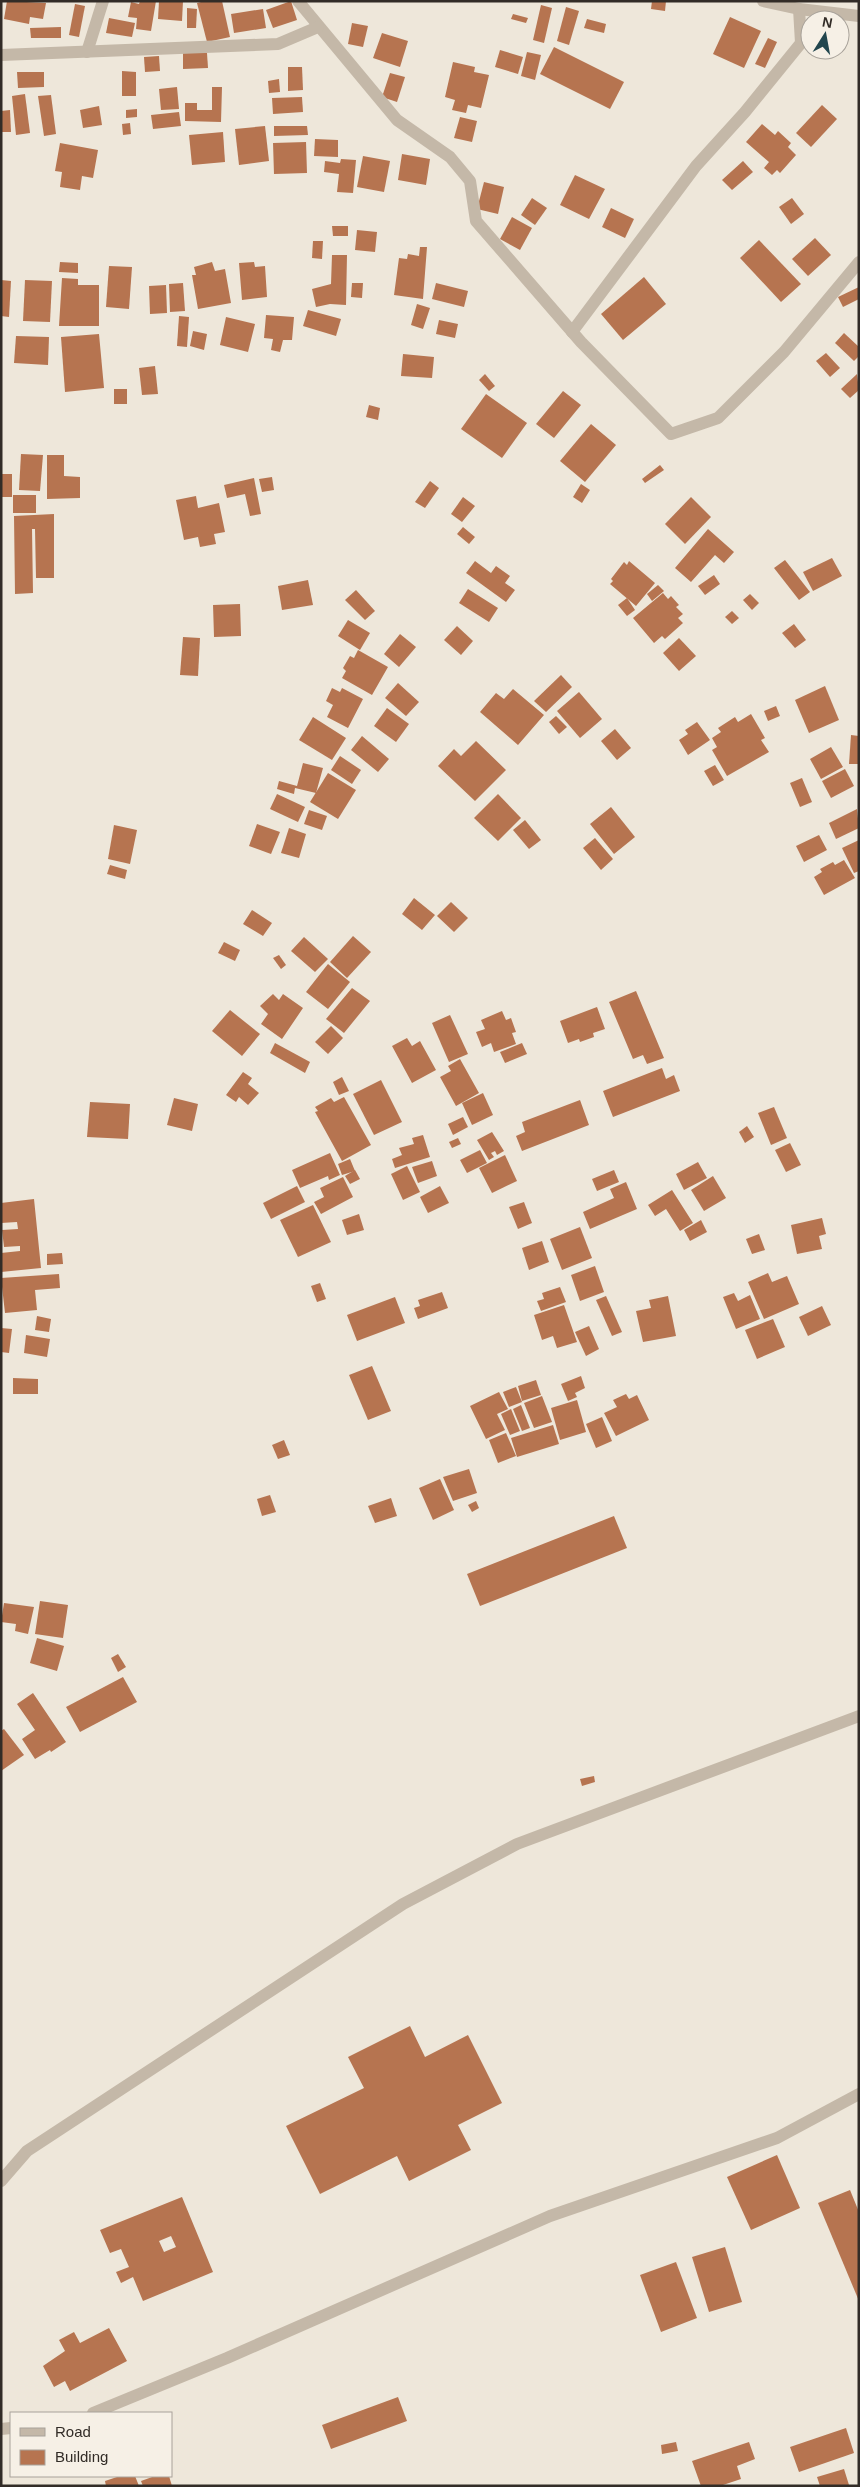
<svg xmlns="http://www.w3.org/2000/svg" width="860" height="2487" font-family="Helvetica,sans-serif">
  <rect width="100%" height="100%" fill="#eee7da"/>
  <g fill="#b67450" fill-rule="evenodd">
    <path d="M7,1L46,3L43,19L30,17L29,24L4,19Z"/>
    <path d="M140,1H156L151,31L136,29L137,18L128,17L131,2L139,4Z"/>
    <path d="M159,1H183L182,21L158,19Z"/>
    <path d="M205,1H222L230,37L207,42L197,3Z"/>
    <path d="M291,1L297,20L273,28L266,10Z"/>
    <path d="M652,1H666L665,11L651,9Z"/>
    <path d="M75,4L85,6L79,37L69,35Z"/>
    <path d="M541,5L552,8L544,43L533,40Z"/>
    <path d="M566,7L579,11L569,45L557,41Z"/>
    <path d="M187,8L197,9L196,28H187Z"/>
    <path d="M263,9L266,28L234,33L231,14Z"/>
    <path d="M513,14L528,18L526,23L511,19Z"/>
    <path d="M730,17L761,31L744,68L713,54Z"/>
    <path d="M109,18L135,23L132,37L106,33Z"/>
    <path d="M587,19L606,24L604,33L584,28Z"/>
    <path d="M352,23L368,26L363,47L348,44Z"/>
    <path d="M61,27V38H31L30,28Z"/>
    <path d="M382,33L408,41L400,67L373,58Z"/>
    <path d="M768,38L777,42L765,68L755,64Z"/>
    <path d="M554,47L624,82L610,109L540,74Z"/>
    <path d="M500,50L523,57L518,74L495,67Z"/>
    <path d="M527,52L541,55L535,80L521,76Z"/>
    <path d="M183,53H207L208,68L183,69Z"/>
    <path d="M159,56L160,71L145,72L144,57Z"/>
    <path d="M453,62L475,67L474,72L489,75L481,108L468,105L466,113L452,110L455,100L445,97Z"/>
    <path d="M288,67H302L303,90L288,91Z"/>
    <path d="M122,71L136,72V96H122Z"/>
    <path d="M17,72H44V87L18,88Z"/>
    <path d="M390,73L405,77L397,102L382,97Z"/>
    <path d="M279,79L280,92L269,93L268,81Z"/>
    <path d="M177,87L179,109L161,110L159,89Z"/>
    <path d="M212,87H222L221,122L185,121V103H197V110H212Z"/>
    <path d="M25,94L30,133L16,135L12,96Z"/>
    <path d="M51,95L56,134L44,136L38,96Z"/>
    <path d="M302,97L303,112L273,114L272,98Z"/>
    <path d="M822,105L837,119L811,147L796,133Z"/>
    <path d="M99,106L102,125L83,128L80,110Z"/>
    <path d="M137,109V117L126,118V110Z"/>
    <path d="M10,110L11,132H1V111Z"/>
    <path d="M179,112L181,126L153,129L151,115Z"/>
    <path d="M460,117L477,121L472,142L454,138Z"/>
    <path d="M130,123L131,134L123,135L122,124Z"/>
    <path d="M762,124L775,135L778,131L791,143L788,147L796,155L780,173L777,170L772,175L764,168L769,162L746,142Z"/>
    <path d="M265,126L269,161L239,165L235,129Z"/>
    <path d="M274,126H307L308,135L274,136Z"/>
    <path d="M223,132L225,162L192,165L189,135Z"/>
    <path d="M315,139L338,140V157L314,156Z"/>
    <path d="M306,142L307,173L274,174L273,143Z"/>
    <path d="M60,143L98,150L93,178L82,176L80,190L60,187L62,172L55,171Z"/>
    <path d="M402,154L430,159L426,185L398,180Z"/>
    <path d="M363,156L390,161L384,192L357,187Z"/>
    <path d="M341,159L356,160L353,193L337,192L339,174L324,172L325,161L340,163Z"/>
    <path d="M743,161L753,172L732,190L722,180Z"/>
    <path d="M575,175L605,189L589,219L560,205Z"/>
    <path d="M484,182L504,187L498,214L477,209Z"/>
    <path d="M532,198L547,208L535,225L521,215Z"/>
    <path d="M792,198L804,214L791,224L779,207Z"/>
    <path d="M611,208L634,219L625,238L602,227Z"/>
    <path d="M512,217L532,228L520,250L500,239Z"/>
    <path d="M332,226H348V236H333Z"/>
    <path d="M357,230L377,232L375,252L355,250Z"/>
    <path d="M815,238L831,255L808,276L792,259Z"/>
    <path d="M759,240L801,284L781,302L740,258Z"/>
    <path d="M313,241H323L322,259L312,258Z"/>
    <path d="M420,247H427L423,299L394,295L399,258L407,259L408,254L419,256Z"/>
    <path d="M332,255H347L346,305L330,304L316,307L312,289L331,284Z"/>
    <path d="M60,262L78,263V273L59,272Z"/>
    <path d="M212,262L215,271L225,269L231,303L198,309L192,275H196L194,267Z"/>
    <path d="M254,262L255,267L265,266L267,297L242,300L239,263Z"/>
    <path d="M109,266L132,267L129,309L106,307Z"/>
    <path d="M644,277L666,304L623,340L601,314Z"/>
    <path d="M62,278L78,279V285H99V326H59Z"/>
    <path d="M1,280L11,281L9,317L1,316Z"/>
    <path d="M25,280L52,281L50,322L23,321Z"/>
    <path d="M183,283L185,311L170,312L169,284Z"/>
    <path d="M352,283H363L362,298L351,297Z"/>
    <path d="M436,283L468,291L464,307L432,299Z"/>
    <path d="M166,285L167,313L150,314L149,286Z"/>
    <path d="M859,287V299L843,307L838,297Z"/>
    <path d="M417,304L430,308L423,329L411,325Z"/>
    <path d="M308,310L341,319L336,336L303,326Z"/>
    <path d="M266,315L294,317L292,340H283L280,352L271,350L273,339L264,338Z"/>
    <path d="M179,316L189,317L187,347L177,346Z"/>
    <path d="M226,317L255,324L248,352L220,345Z"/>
    <path d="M439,320L458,324L455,338L436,334Z"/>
    <path d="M193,331L207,334L204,350L190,346Z"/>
    <path d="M844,333L859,347V356L854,361L835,343Z"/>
    <path d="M99,334L104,388L65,392L61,337Z"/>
    <path d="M16,336L49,337L48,365L14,363Z"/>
    <path d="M826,353L840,368L830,377L816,361Z"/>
    <path d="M403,354L434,357L432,378L401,376Z"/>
    <path d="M155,366L158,394L142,395L139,368Z"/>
    <path d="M485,374L495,386L489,391L479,380Z"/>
    <path d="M857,374L859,390L850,398L841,389Z"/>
    <rect x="114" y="389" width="13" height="15"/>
    <path d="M563,391L581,405L554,438L536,424Z"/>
    <path d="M486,394L527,423L502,458L461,429Z"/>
    <path d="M369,405L380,408L378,420L366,417Z"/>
    <path d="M591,424L616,445L585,482L560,461Z"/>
    <path d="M21,454L43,455L40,491L19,490Z"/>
    <path d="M47,455H64V476L80,477V498L47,499Z"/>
    <path d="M660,465L664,470L645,483L642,479Z"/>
    <rect x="1" y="474" width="11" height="23"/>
    <path d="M272,477L274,490L262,492L259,479Z"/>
    <path d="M254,478L261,514L250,516L245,494L227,498L224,485Z"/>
    <path d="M430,481L439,488L425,508L415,502Z"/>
    <path d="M581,484L590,490L582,503L573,497Z"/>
    <rect x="13" y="495" width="23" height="18"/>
    <path d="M196,496L198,508L219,503L225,532L214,534L216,544L200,547L198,537L184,540L176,500Z"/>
    <path d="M463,497L475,506L462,522L451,514Z"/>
    <path d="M691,497L711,517L685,544L665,524Z"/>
    <path d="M54,514V578H36L35,529H32L33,593L15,594L14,516Z"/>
    <path d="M463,527L475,537L469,544L457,534Z"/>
    <path d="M708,529L734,552L724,563L715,555L691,582L675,568Z"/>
    <path d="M832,558L842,576L813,591L803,572Z"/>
    <path d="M785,560L810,592L799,600L774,568Z"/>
    <path d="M475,561L491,573L496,566L510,576L505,583L515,590L506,602L466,573Z"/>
    <path d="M629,561L655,583L636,606L610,584L613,581L611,579L624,562L627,565Z"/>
    <path d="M714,575L720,584L705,595L698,586Z"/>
    <path d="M308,580L313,605L282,610L278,586Z"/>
    <path d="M658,585L664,591L652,601L647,594Z"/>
    <path d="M468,589L498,608L489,622L459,603Z"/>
    <path d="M356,590L375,611L365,620L345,600Z"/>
    <path d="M663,593L668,599L671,596L679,605L676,607L683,614L678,618L683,623L665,639L662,636L654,643L633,618Z"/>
    <path d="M750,594L759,603L752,610L743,600Z"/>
    <path d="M627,598L635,610L627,616L618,605Z"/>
    <path d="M240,604L241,636L214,637L213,605Z"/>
    <path d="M732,611L739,618L732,624L725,617Z"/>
    <path d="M348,620L370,633L360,650L338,636Z"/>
    <path d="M794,624L806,640L795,648L782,633Z"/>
    <path d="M457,626L473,641L461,655L444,640Z"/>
    <path d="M400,634L416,647L399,667L384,654Z"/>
    <path d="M183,637L200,638L198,676L180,675Z"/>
    <path d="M679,638L696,656L679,671L663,653Z"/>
    <path d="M358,650L388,667L372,695L342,678L346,671L343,668L350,656L354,658Z"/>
    <path d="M561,675L572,687L546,712L534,701Z"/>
    <path d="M398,683L419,702L406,716L385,698Z"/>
    <path d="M825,686L839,720L809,733L795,700Z"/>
    <path d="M332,688L340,692L342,688L363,699L348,728L327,717L333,705L326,701Z"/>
    <path d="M513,689L544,715L518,745L480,712L496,693L504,699Z"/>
    <path d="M579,692L602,719L580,738L557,711Z"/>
    <path d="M776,706L780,716L768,721L764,711Z"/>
    <path d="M387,708L409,724L396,742L374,726Z"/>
    <path d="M751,714L765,738L761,740L769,752L727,776L712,750L717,747L712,738L721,732L718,728L735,717L738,722Z"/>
    <path d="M556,716L567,727L559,734L549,722Z"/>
    <path d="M313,717L346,738L332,760L299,740Z"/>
    <path d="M697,722L710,740L688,755L679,740L688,734L685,730Z"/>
    <path d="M615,729L631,748L617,760L601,741Z"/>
    <path d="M851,735L859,736V764H849Z"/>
    <path d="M362,736L389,759L378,772L351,750Z"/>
    <path d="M476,741L506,770L475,801L438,766L454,749L461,756Z"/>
    <path d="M831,747L843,767L821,779L810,759Z"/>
    <path d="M340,756L361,770L352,784L331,770Z"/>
    <path d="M303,763L323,768L316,793L295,788L294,794L277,789L279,781L297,786Z"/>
    <path d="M715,765L724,780L713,786L704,771Z"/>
    <path d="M845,769L854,786L831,798L822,781Z"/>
    <path d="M328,773L356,790L338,819L310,802Z"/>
    <path d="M802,778L812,802L800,807L790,783Z"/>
    <path d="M277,794L305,807L298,822L270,809Z"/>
    <path d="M498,794L521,818L498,841L474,818Z"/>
    <path d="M611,807L635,837L614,854L590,824Z"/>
    <path d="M857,809L859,828L836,839L829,823Z"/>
    <path d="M309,810L327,816L322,830L304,824Z"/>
    <path d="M525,820L541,840L529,849L513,830Z"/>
    <path d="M257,824L280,832L271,854L249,846Z"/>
    <path d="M114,825L137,830L130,864L108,859Z"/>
    <path d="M289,828L306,834L299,858L281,853Z"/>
    <path d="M819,835L827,850L804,862L796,846Z"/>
    <path d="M595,838L613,859L601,870L583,848Z"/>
    <path d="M859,840V871L854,873L842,848Z"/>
    <path d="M844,860L855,878L824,895L814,877L822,872L820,869L833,862L835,865Z"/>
    <path d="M110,865L127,870L125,879L107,874Z"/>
    <path d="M414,898L435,915L422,930L402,914Z"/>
    <path d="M451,902L468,918L454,932L437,916Z"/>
    <path d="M252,910L272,923L263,936L243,924Z"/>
    <path d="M353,936L371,952L347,978L330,962Z"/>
    <path d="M304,937L328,959L315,972L291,951Z"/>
    <path d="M224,942L240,950L235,961L218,953Z"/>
    <path d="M279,955L286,965L281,969L273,958Z"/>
    <path d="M328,964L350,982L328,1009L306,992Z"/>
    <path d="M352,988L370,1001L344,1033L326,1019Z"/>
    <path d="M636,991L664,1058L647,1064L643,1055L633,1059L609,1002Z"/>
    <path d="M273,994L279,1000L283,994L303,1008L282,1039L261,1024L268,1014L260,1006Z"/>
    <path d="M597,1007L605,1029L593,1033L594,1037L580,1042L579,1039L568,1043L560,1021Z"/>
    <path d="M230,1010L260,1034L242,1056L212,1031Z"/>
    <path d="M502,1011L506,1020L511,1018L516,1032L512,1033L516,1044L494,1052L491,1043L482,1047L476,1032L485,1029L481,1020Z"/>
    <path d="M450,1015L468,1054L449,1062L432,1023Z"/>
    <path d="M331,1026L343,1038L328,1054L315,1042Z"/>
    <path d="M407,1038L412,1046L420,1041L436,1070L412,1083L392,1046Z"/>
    <path d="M275,1043L310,1062L305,1073L270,1053Z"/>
    <path d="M522,1043L527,1054L505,1063L500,1052Z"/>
    <path d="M460,1059L479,1093L456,1106L440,1077L451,1071L448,1066Z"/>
    <path d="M662,1068L666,1079L674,1075L680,1091L613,1117L603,1091Z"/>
    <path d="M243,1072L252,1078L248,1084L259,1093L248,1105L239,1097L236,1102L226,1095Z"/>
    <path d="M342,1077L349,1091L339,1095L333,1082Z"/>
    <path d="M381,1080L402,1122L374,1135L353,1094Z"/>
    <path d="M483,1093L493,1115L472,1125L462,1103Z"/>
    <path d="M344,1097L371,1145L342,1161L315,1112L318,1111L315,1107L331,1098L334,1102Z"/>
    <path d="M174,1098L198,1104L192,1131L167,1125Z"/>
    <path d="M580,1100L589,1125L522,1151L516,1136L525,1132L522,1122Z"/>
    <path d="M90,1102L130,1104L128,1139L87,1137Z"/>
    <path d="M774,1107L787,1138L771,1145L758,1113Z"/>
    <path d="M463,1117L468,1127L453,1135L448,1124Z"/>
    <path d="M747,1126L754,1137L745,1143L739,1132Z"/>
    <path d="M492,1132L504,1151L497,1155L495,1151L491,1153L494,1157L489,1160L477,1140Z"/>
    <path d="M423,1135L430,1157L395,1168L392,1159L402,1155L399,1148L414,1144L412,1138Z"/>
    <path d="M458,1138L461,1144L452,1148L449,1142Z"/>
    <path d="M790,1143L801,1165L786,1172L775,1150Z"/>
    <path d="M480,1150L487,1163L467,1173L460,1160Z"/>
    <path d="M330,1153L340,1175L329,1180L328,1176L300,1188L292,1170Z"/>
    <path d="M505,1155L517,1181L492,1193L479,1168Z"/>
    <path d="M350,1159L355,1171L342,1175L338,1164Z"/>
    <path d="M432,1161L437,1176L418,1183L412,1167Z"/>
    <path d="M698,1162L707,1178L684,1190L676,1174Z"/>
    <path d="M407,1166L420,1192L403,1200L391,1174Z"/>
    <path d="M355,1170L360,1179L350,1184L345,1176Z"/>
    <path d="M614,1170L619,1182L597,1191L592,1179Z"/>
    <path d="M713,1176L726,1198L704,1211L691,1190Z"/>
    <path d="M343,1177L353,1197L321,1214L314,1202L324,1197L320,1188Z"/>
    <path d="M626,1182L637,1209L590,1229L583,1212L614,1198L610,1189Z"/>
    <path d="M297,1186L305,1202L271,1219L263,1203Z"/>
    <path d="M440,1186L449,1203L428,1213L420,1197Z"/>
    <path d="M672,1190L693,1223L680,1231L666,1209L655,1216L648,1205Z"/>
    <path d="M34,1199L41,1268L1,1272V1253L20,1251V1246L4,1247L2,1230L18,1229L17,1222L1,1223V1203Z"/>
    <path d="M524,1202L532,1223L518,1229L509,1207Z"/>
    <path d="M313,1205L331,1242L298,1257L280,1220Z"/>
    <path d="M359,1214L364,1230L347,1235L342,1220Z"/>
    <path d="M822,1218L826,1234L819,1236L822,1249L797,1254L791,1225Z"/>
    <path d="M701,1220L707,1232L690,1241L684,1230Z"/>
    <path d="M580,1227L592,1258L562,1270L550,1239Z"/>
    <path d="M759,1234L765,1250L752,1254L746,1239Z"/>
    <path d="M542,1241L549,1262L529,1270L522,1248Z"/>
    <path d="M62,1253L63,1264L47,1265V1254Z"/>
    <path d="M595,1266L604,1292L580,1301L571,1275Z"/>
    <path d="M768,1273L772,1282L787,1276L799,1304L764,1319L748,1282Z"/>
    <path d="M59,1274L60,1288L35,1290L37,1310L5,1313L1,1278Z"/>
    <path d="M320,1283L326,1299L317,1302L311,1286Z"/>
    <path d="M560,1287L566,1302L541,1311L537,1301L544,1299L542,1293Z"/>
    <path d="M442,1292L448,1308L418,1319L414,1308L420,1306L418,1300Z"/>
    <path d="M734,1293L738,1301L750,1295L760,1319L736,1329L723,1297Z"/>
    <path d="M606,1296L622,1332L612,1336L596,1300Z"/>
    <path d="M668,1296L676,1336L643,1342L636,1311L651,1308L649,1300Z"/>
    <path d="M395,1297L405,1323L357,1341L347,1315Z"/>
    <path d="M564,1305L577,1342L557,1348L553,1336L542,1340L534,1315Z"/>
    <path d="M822,1306L831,1325L808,1336L799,1317Z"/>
    <path d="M37,1316L51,1319L49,1332L35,1330Z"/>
    <path d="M773,1319L785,1347L757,1359L745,1330Z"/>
    <path d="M589,1326L599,1349L586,1356L575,1332Z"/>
    <path d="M1,1328L12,1329L9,1353L1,1352Z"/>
    <path d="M26,1335L50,1339L47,1357L24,1353Z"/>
    <path d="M372,1366L391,1411L368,1420L349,1375Z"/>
    <path d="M581,1376L585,1388L575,1393L577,1397L568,1401L561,1384Z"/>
    <path d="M13,1378L38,1379V1394H13Z"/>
    <path d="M536,1380L541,1395L522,1401L518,1386Z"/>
    <path d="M516,1387L522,1402L509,1407L503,1392Z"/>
    <path d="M499,1392L508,1409L497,1414L505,1430L486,1439L470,1406Z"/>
    <path d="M626,1394L629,1399L637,1395L649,1420L616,1436L604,1413L617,1407L613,1400Z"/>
    <path d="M542,1396L552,1422L534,1428L524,1403Z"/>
    <path d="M577,1400L586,1432L560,1440L551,1408Z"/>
    <path d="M521,1405L530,1428L522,1431L513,1409Z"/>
    <path d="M511,1409L520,1431L510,1435L501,1414Z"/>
    <path d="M602,1417L612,1441L596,1448L586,1424Z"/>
    <path d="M553,1425L559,1444L517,1457L511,1438Z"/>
    <path d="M506,1433L516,1456L498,1463L489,1440Z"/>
    <path d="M284,1440L290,1455L278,1459L272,1445Z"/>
    <path d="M469,1469L477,1493L453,1501L443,1477Z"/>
    <path d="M440,1479L454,1510L433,1520L419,1488Z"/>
    <path d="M270,1495L276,1512L262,1516L257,1499Z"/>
    <path d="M391,1498L397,1516L375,1523L368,1506Z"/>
    <path d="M476,1501L479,1508L472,1512L468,1505Z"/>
    <path d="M614,1516L627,1548L480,1606L467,1574Z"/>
    <path d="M40,1601L68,1605L63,1638L35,1634Z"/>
    <path d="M4,1603L34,1607L28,1634L15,1631L16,1624L1,1622Z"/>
    <path d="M37,1638L64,1646L57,1671L30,1663Z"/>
    <path d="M118,1654L126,1667L118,1672L111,1658Z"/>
    <path d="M123,1677L137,1702L80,1732L66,1707Z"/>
    <path d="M33,1693L66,1742L51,1752L50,1750L35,1759L22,1739L35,1730L17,1704Z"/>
    <path d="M4,1729L24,1755L1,1771V1731Z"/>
    <path d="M594,1776L595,1782L582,1786L580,1779Z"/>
    <path d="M410,2026L425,2057L468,2035L502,2103L458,2125L471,2150L409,2181L397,2156L320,2194L286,2126L364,2088L348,2057Z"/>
    <path d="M777,2155L800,2208L751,2230L727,2177Z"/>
    <path d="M850,2190L859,2212V2301L818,2203Z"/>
    <path d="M182,2197L213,2272L143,2301L133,2277L121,2283L116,2272L129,2267L121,2249L110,2253L100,2230ZM171,2236L176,2247L164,2252L159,2241Z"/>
    <path d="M725,2247L742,2302L709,2312L692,2257Z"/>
    <path d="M676,2262L697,2318L661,2332L640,2275Z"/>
    <path d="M109,2328L127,2361L70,2391L65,2381L54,2387L43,2366L65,2351L59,2340L74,2332L80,2343Z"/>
    <path d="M398,2397L407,2421L331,2449L322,2425Z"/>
    <path d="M846,2428L854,2453L799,2472L790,2447Z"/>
    <path d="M676,2442L678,2451L662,2454L661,2445Z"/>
    <path d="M749,2442L755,2459L737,2466L741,2479L720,2486H701L692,2461Z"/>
    <path d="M844,2469L849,2485L820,2486L817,2477Z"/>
    <path d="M120,2476H135L139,2486H106L105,2481Z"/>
    <path d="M155,2476H169L172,2486H143L141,2481Z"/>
  </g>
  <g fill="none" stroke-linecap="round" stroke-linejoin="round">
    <g stroke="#c4b8a8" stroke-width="12">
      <path d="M298,1L397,120L450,157L470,181L476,221L581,342L671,434L718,418L784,352L859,262"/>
      <path d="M763,1L799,9L859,16"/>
      <path d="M87,52L103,1"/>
      <path d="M1,55L278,44L318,27"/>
      <path d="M572,332L696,166L745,112L801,43L799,9"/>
      <path d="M1,2181L27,2151L403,1904L517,1844L859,1716"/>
      <path d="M93,2413L227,2358L550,2216L777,2138L859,2094"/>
      <path d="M1,2429L11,2428"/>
    </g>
  </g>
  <rect width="860" height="2487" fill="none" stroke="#322c27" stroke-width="5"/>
  <rect x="10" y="2412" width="162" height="65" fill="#f6f0e6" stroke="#a8a29a"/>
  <rect x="20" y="2428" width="25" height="8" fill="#c4b8a8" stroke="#a8a29a"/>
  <text x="55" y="2437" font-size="15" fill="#322c27">Road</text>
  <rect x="20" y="2450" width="25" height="15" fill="#b67450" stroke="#a8a29a"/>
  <text x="55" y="2462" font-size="15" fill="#322c27">Building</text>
  <g transform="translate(825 35) rotate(11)"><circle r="24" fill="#f6f0e6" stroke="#a8a29a"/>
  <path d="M0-4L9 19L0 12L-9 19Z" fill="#22464e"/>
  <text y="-8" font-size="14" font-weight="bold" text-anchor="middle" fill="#322c27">N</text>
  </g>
</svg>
